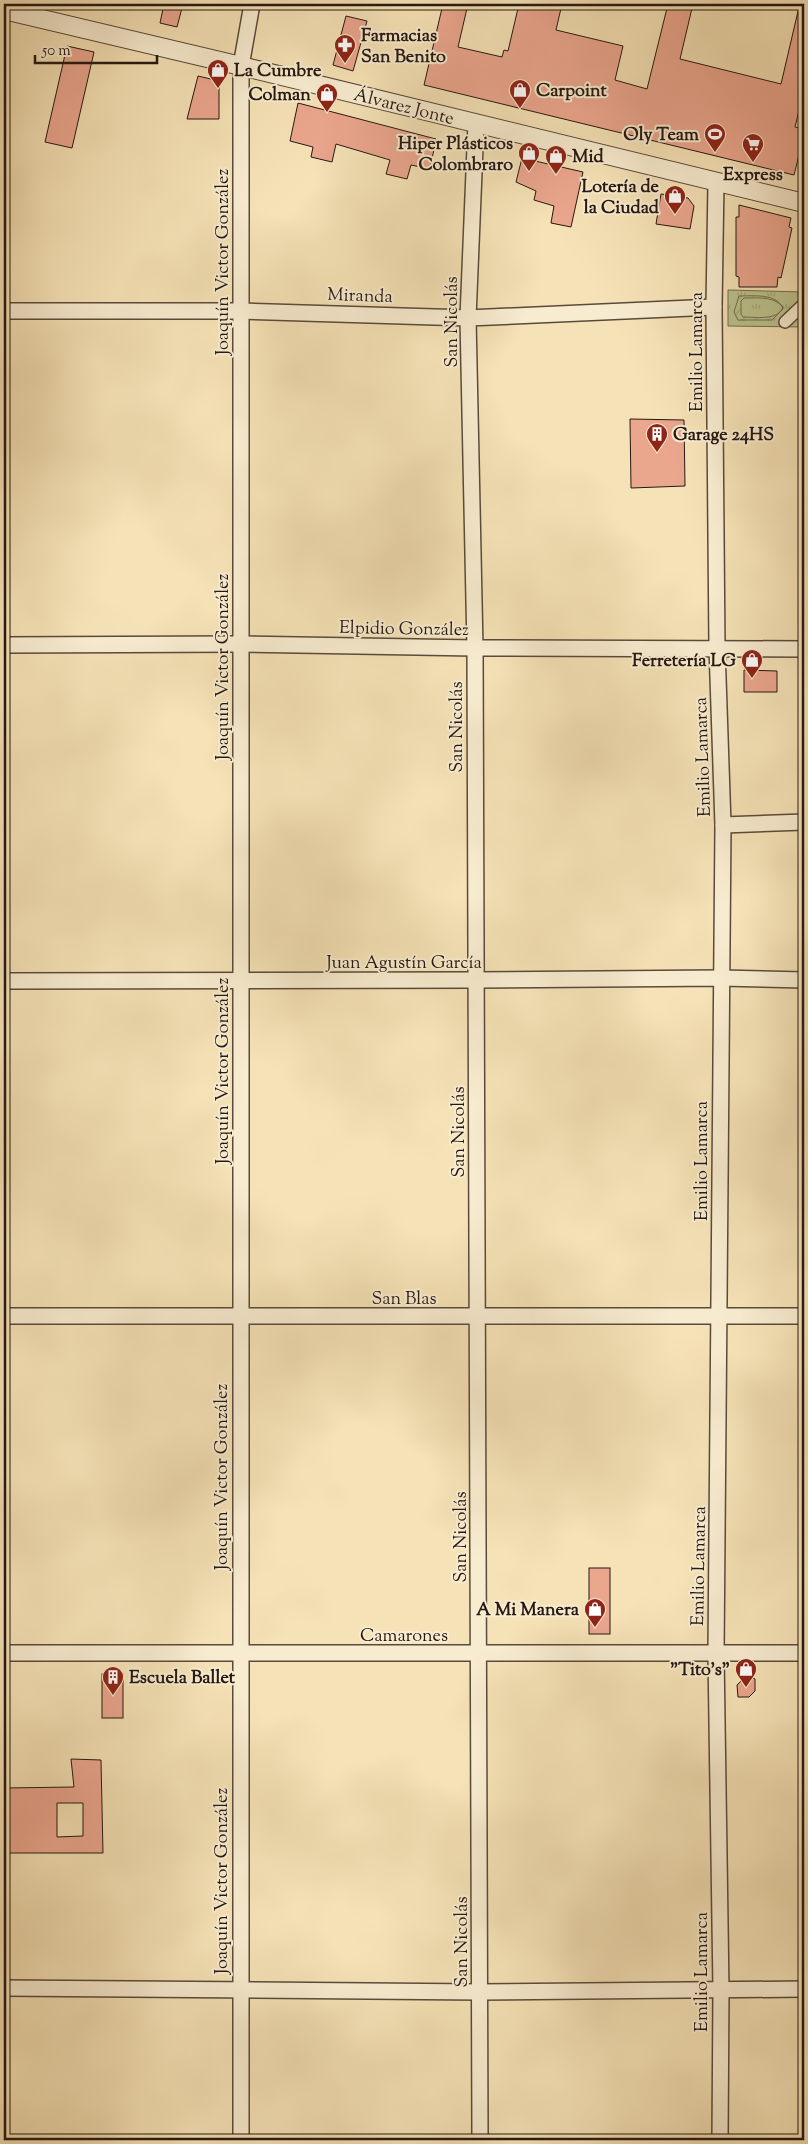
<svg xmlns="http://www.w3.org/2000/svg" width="808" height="2144" font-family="'Sorts Mill Goudy',serif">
  <defs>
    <pattern id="park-tufts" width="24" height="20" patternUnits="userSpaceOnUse" patternTransform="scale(1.25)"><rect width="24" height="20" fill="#bcc38e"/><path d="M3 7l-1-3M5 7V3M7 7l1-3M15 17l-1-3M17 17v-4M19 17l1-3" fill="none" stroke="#a1a779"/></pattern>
    <pattern id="garden-furrows" width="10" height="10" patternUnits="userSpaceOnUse" patternTransform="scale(1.25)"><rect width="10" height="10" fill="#bcc38e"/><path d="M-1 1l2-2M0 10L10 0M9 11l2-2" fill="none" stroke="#a1a779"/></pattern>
  </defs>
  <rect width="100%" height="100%" fill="#f5e2b6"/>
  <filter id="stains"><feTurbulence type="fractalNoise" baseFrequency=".004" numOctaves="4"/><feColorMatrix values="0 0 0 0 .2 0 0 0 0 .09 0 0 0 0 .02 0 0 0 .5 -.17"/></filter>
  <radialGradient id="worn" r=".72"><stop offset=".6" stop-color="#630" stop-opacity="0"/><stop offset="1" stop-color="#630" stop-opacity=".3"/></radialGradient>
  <path fill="url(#park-tufts)" stroke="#716e50" d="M728,290L804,292V327L728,326Z"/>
  <path fill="url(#garden-furrows)" stroke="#716e50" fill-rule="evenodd" d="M739,296C753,296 778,293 783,309L772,320H738L734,312ZM744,298C758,298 773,296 783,307C778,321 755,317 743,317L741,314V301Z"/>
  <g fill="#eba68e" stroke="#261812" fill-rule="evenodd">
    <path d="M164,4H183L177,27L160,23Z"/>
    <path d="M443,4H468L458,47L502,57L504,50L508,51L519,4H562L556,30L623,46L615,80L647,89L668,4H693L680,59L781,84L799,7L804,8V90L795,127L804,129V135L794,175L424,85Z"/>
    <path d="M346,16L367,21L353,71L333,65Z"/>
    <path d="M67,46L94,52L72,148L45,142Z"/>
    <path d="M198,76L215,80L219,85V119H187Z"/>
    <path d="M298,103L436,139L430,169L411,165L407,179L386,174L390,160L336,144L332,162L311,157L313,147L290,141Z"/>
    <path d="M522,158L583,172L571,227L551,223L554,206L534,200L536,191L516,182Z"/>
    <path d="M661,194L688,198L694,206L690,229L656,224Z"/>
    <path d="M739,205L791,218L789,227L792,228L785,260L781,278L778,277L777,287H739V277L736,276V217H739Z"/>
    <path d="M630,419L684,420L685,486L631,488Z"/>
    <path d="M744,670L777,671V692H744Z"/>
    <rect x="589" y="1568" width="21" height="66"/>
    <rect x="102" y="1674" width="21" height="44"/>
    <path d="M747,1675L755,1679V1691L749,1697H738L737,1685Z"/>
    <path d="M71,1759L101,1760L103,1853H4V1788L74,1787ZM57,1803H83V1836L57,1837Z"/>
  </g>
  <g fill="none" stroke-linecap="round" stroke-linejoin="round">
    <g stroke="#5a4a3b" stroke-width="14">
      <path id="pedestrian" d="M785,322L804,304"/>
    </g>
    <g stroke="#5a4a3b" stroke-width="18">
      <g id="minor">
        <path d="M476,123L468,318L475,648L480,2140"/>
        <path d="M716,183L714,307L717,648L723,825L716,1654L721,1990L720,2140"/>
        <path d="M4,311H241L468,318L714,307"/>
        <path d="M4,645L241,644L475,648L804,649"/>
        <path d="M723,825L804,822"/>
        <path d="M4,981L475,980L721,978L804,980"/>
        <path d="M4,1316H804"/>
        <path d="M4,1653H804"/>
        <path d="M4,1988L480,1992L804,1989"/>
        <path d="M241,2140V66L252,4"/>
      </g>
    </g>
    <g stroke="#5a4a3b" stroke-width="20">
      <path id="tertiary" d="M4,10L241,66L804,203"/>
    </g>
    <use href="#pedestrian" stroke="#f8ecd0" stroke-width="11"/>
    <use href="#minor" stroke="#f8ecd0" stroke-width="15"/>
    <use href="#tertiary" stroke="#f8ecd0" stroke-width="18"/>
  </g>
  <defs>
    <g id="pharmacy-pin" transform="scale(1.125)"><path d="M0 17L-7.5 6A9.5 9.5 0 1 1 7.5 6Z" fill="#8f2418" stroke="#f8ecd0"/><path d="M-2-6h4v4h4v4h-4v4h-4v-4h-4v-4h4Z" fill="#fff"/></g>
    <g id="shop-pin" transform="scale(1.125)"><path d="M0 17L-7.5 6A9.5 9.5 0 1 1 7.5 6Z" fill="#8f2418" stroke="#f8ecd0"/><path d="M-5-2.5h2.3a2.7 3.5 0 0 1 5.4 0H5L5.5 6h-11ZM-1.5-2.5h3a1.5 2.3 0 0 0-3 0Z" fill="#fff"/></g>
    <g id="stadium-pin" transform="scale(1.125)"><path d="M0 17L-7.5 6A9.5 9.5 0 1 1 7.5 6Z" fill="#8f2418" stroke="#f8ecd0"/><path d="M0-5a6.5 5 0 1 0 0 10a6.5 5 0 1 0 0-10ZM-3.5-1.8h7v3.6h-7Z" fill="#fff"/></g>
    <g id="supermarket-pin" transform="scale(1.125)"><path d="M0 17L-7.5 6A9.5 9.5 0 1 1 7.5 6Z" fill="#8f2418" stroke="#f8ecd0"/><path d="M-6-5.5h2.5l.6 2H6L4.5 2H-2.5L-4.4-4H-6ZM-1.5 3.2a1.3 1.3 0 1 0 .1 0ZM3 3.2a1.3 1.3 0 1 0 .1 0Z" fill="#fff"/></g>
    <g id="building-pin" transform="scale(1.125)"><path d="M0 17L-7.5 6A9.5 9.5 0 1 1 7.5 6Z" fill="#8f2418" stroke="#f8ecd0"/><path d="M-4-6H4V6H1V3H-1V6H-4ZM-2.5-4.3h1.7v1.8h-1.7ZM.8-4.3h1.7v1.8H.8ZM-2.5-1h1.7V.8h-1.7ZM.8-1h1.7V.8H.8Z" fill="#fff"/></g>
  </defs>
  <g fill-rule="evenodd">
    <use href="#pharmacy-pin" x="345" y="45"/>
    <use href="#shop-pin" x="218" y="70"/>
    <use href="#shop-pin" x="520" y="90"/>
    <use href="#shop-pin" x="327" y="94"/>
    <use href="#stadium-pin" x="715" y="134"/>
    <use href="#supermarket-pin" x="753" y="144"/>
    <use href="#shop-pin" x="529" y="153"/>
    <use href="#shop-pin" x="556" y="156"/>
    <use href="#shop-pin" x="675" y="196"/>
    <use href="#building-pin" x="657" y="434"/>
    <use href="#shop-pin" x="752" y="660"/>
    <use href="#shop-pin" x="595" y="1609"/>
    <use href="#shop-pin" x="746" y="1669"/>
    <use href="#building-pin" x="113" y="1677"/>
  </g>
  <g text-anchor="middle" stroke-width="4" stroke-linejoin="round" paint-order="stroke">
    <g font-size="18" font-weight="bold" fill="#261812" stroke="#f8ecd0" text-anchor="end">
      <text x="361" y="41" text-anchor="start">Farmacias<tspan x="361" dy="21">San Benito</tspan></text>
      <text x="234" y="76" text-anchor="start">La Cumbre</text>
      <text x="536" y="96" text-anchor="start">Carpoint</text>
      <text x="311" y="100">Colman</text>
      <text x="699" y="140">Oly Team</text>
      <text x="513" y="149">Hiper Plásticos<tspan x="513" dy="21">Colombraro</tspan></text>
      <text x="572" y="162" text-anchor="start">Mid</text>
      <text x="753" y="180" text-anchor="middle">Express</text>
      <text x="659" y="192">Lotería de<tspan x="659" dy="21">la Ciudad</tspan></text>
      <text x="673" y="440" text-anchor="start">Garage 24HS</text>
      <text x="736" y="666">Ferretería LG</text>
      <text x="579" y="1615">A Mi Manera</text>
      <text x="730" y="1675">"Tito's"</text>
      <text x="129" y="1683" text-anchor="start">Escuela Ballet</text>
    </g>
    <g font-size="18" fill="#261812" stroke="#f8ecd0">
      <text transform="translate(404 106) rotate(14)" y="6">Álvarez Jonte</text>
      <text transform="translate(222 262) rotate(-90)" y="6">Joaquín Victor González</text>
      <text transform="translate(360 295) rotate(2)" y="6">Miranda</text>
      <text transform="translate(451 322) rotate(-90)" y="6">San Nicolás</text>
      <text transform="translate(696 352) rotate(-90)" y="6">Emilio Lamarca</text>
      <text transform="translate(404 628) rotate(1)" y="6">Elpidio González</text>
      <text transform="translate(222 667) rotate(-90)" y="6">Joaquín Victor González</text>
      <text transform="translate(456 727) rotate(-90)" y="6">San Nicolás</text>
      <text transform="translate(702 757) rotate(-92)" y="6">Emilio Lamarca</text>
      <text x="404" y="968">Juan Agustín García</text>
      <text transform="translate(222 1071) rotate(-90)" y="6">Joaquín Victor González</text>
      <text transform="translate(458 1132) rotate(-90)" y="6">San Nicolás</text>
      <text transform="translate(701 1161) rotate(-90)" y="6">Emilio Lamarca</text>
      <text x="404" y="1304">San Blas</text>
      <text transform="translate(221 1477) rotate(-90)" y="6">Joaquín Victor González</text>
      <text transform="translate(460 1537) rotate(-90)" y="6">San Nicolás</text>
      <text transform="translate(698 1566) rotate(-89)" y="6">Emilio Lamarca</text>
      <text x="404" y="1641">Camarones</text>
      <text transform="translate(221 1881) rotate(-90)" y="6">Joaquín Victor González</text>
      <text transform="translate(461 1942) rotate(-90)" y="6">San Nicolás</text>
      <text transform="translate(701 1972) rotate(-90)" y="6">Emilio Lamarca</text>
    </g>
  </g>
  <rect width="808" height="2144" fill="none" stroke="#f5e2b6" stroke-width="20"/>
  <rect x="5" y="5" width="798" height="2134" fill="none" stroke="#261812" stroke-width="2.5"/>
  <rect x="10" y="10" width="788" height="2124" fill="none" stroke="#261812"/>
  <path d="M35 55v8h122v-8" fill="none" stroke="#261812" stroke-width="2.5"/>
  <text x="42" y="55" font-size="15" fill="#261812" stroke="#f8ecd0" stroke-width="4" paint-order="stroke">50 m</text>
  <rect width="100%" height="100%" filter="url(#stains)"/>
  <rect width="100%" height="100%" fill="url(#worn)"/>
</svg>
